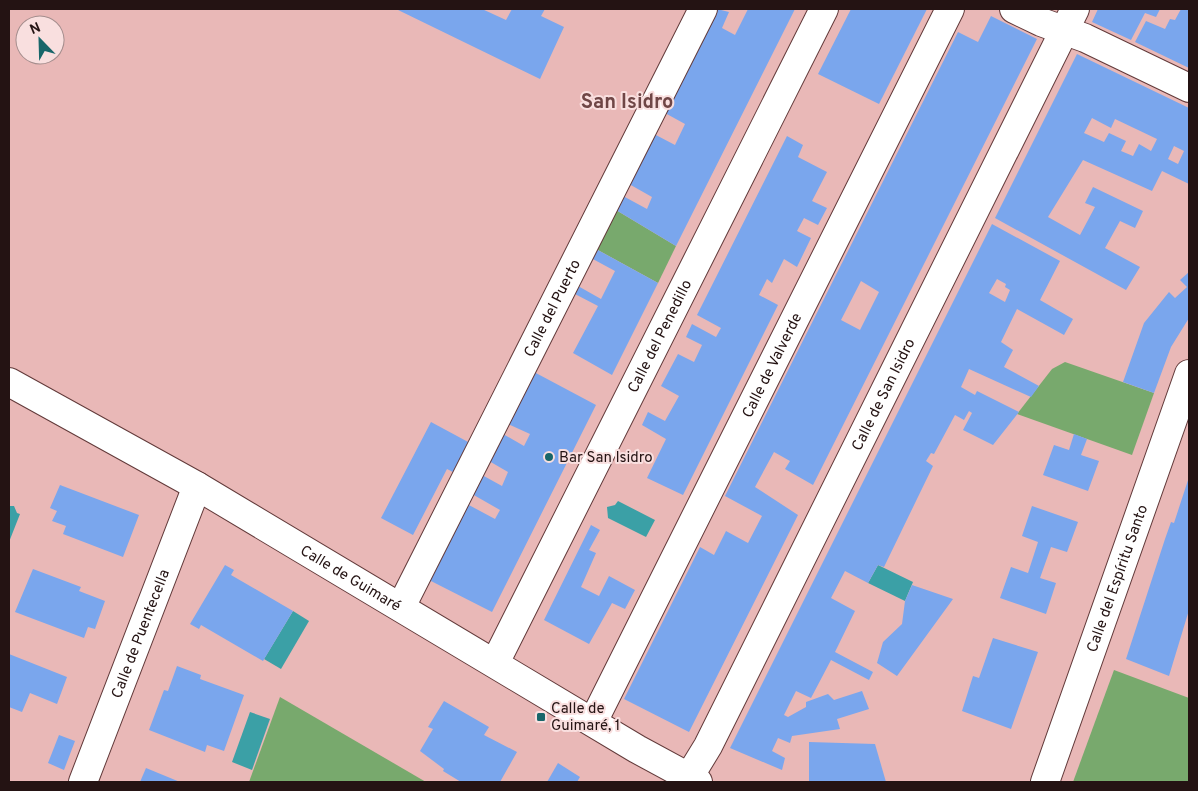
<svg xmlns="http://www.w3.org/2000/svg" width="1198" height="791" font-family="Overpass,sans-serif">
  <rect width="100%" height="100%" fill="#e9b8b7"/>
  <g fill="#78a96d">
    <path d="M616,210L676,246L658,283L596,249Z"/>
    <path d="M1065,362L1154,393L1132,455L1017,414L1052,369Z"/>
    <path d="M1114,670L1189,698V782H1073Z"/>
    <path d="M280,697L426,782H249Z"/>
  </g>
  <g fill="#3ba0a6">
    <path d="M618,501L655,520L646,537L608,518L607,507L615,505Z"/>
    <path d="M9,506H14L17,513L20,514L9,542Z"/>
    <path d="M878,565L913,582L905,601L868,583Z"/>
    <path d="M293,611L309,621L281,669L264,659Z"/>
    <path d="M250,712L270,719L252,770L232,762Z"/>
  </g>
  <g fill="#7aa6ed" fill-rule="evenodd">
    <path d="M396,9H482L506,20L512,9H545L541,16L564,27L540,79Z"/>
    <path d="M717,9L729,12L722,28L735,35L748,9H795L676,246L616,210L623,196L647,209L652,197L629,184L654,134L675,145L685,124L665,113Z"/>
    <path d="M851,9H927L879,104L818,74Z"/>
    <path d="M1098,9H1160L1156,17L1145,13L1131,40L1092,22Z"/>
    <path d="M1181,9H1189V68L1135,42L1146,21L1165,29L1170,19L1175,20Z"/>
    <path d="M991,16L1037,39L813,485L785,469L790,461L774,452L755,487L798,515L689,732L624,699L700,547L714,555L726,531L748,543L762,516L725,496L958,32L978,42ZM861,281L879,292L860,330L841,320Z"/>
    <path d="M1077,54L1189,108V184L1162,171L1152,191L1083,160L1048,217L1080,235L1095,207L1085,203L1093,187L1143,211L1135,228L1120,221L1105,248L1140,267L1126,290L995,218ZM1092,118L1111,128L1115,119L1157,139L1151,151L1139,144L1133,156L1121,151L1126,141L1109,133L1104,142L1084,133ZM1174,146L1184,151L1178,164L1168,159Z"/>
    <path d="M787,136L803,145L798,157L827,172L812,201L827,208L818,225L804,218L797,231L811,238L797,267L784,259L772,283L767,279L759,295L778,305L683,495L647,478L666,439L642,425L648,412L665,421L679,396L661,386L678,354L694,362L702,345L686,337L692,324L716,337L721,328L697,315Z"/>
    <path d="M992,224L1060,261L1040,300L1073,319L1064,335L1017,309L1001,342L1013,350L1004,367L1039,386L1031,397L969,369L961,387L975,395L977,391L1019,412L993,445L963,430L972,413L969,411L964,420L955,415L934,454L931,453L926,461L933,466L884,567L878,565L868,583L845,571L831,598L855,611L835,652L873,672L869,680L831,660L811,698L796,691L784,715L788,717L806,707V702L828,694L834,700L862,691L869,709L837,719L840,729L792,736L790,743L778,738L772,751L785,758L782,770L730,748ZM997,279L1006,284L1005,287L1010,290L1005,302L989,293Z"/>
    <path d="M596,249L658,283L612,375L573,353L598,306L573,293L578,286L601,299L615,271L591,258Z"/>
    <path d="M1189,272V318L1171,347L1154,393L1123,382L1144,323L1169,292L1175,298L1187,287L1180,280Z"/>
    <path d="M534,372L596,405L492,612L429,580L467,504L495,519L500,510L472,494L482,475L502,486L508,472L489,461L503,434L524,446L530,434L508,424Z"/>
    <path d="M431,422L470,443L455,473L447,469L413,535L381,518Z"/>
    <path d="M1074,434L1087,439L1081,455L1099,461L1088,491L1043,475L1054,445L1069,450Z"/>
    <path d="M1189,477V610L1169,676L1126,659L1165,539L1171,522L1174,523Z"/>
    <path d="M60,485L139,515L123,557L63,534L66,526L52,521L57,511L50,508Z"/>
    <path d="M1032,506L1078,522L1067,552L1051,547L1040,578L1056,583L1046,614L1000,598L1011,567L1028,573L1038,542L1022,536Z"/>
    <path d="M591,525L600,530L589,550L596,553L581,587L599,596L609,576L635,590L625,609L612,603L589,644L544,620Z"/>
    <path d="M225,565L234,570L231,575L293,611L263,661L201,625L199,629L190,624Z"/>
    <path d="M33,569L81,587L79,591L105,601L95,629L88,627L84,638L15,612Z"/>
    <path d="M912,585L953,599L897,676L877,663L883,642L902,624L905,601Z"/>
    <path d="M993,638L1038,652L1011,729L962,711L973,676L979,678Z"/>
    <path d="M9,654L67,677L57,704L30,693L22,712L9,707Z"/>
    <path d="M177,666L201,675L200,679L244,695L224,751L207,745L205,752L149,730L164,690L168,691Z"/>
    <path d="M444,701L489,727L484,735L517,752L500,782H461L443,771L444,769L420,751L433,729L428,727Z"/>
    <path d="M59,735L75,741L64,770L48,763Z"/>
    <path d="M809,742L875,744L886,782H809Z"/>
    <path d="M558,763L580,777L577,782H547Z"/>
    <path d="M146,768L180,782H140Z"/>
  </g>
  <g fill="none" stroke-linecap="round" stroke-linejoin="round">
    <g stroke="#623a3a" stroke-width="30">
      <g id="street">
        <path d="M1014,9L1041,22L1085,38L1189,88"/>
        <path id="s1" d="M9,382L197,486L637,749L698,782"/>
        <path id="s2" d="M401,607L703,9"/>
        <path id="s3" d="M495,663L824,9"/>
        <path id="s4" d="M593,722L950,9"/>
        <path id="s5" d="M83,782L197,486"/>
        <path id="s6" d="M686,782L708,746L1075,9"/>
        <path id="s7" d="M1045,782L1189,374"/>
      </g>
    </g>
    <use href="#street" stroke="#fff" stroke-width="28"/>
  </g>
  <g fill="#18666a" stroke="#f9dfdf" stroke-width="2">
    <circle cx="549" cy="457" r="5"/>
    <rect x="536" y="712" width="10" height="10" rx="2.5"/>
  </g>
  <g text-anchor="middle" stroke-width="4" stroke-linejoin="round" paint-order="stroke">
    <g font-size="15" fill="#241313" stroke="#f9dfdf">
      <text dy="5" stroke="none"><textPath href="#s2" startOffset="335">Calle del Puerto</textPath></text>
      <text dy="5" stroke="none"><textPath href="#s3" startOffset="366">Calle del Penedillo</textPath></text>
      <text dy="5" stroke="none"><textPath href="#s4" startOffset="399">Calle de Valverde</textPath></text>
      <text dy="5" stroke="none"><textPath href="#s6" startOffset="435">Calle de San Isidro</textPath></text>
      <text dy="5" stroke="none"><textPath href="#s1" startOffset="394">Calle de Guimaré</textPath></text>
      <text dy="5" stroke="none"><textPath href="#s7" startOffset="216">Calle del Espíritu Santo</textPath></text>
      <text dy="5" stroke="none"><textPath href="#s5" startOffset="159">Calle de Puentecella</textPath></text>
    </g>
    <g font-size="15" fill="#241313" stroke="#f9dfdf" text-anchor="start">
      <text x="559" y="462">Bar San Isidro</text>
      <text x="551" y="713">Calle de<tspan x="551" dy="17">Guimaré, 1</tspan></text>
    </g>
    <g font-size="20" font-weight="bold" fill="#6f4646" stroke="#f9dfdf">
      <text x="627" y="108">San Isidro</text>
    </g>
  </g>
  <rect width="1198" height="791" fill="none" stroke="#241313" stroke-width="20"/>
  <g transform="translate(40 40) rotate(337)"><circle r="24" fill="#f9dfdf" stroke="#a48d8d"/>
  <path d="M0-4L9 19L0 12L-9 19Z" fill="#18666a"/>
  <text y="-8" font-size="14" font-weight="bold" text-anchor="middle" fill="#241313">N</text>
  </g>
</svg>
